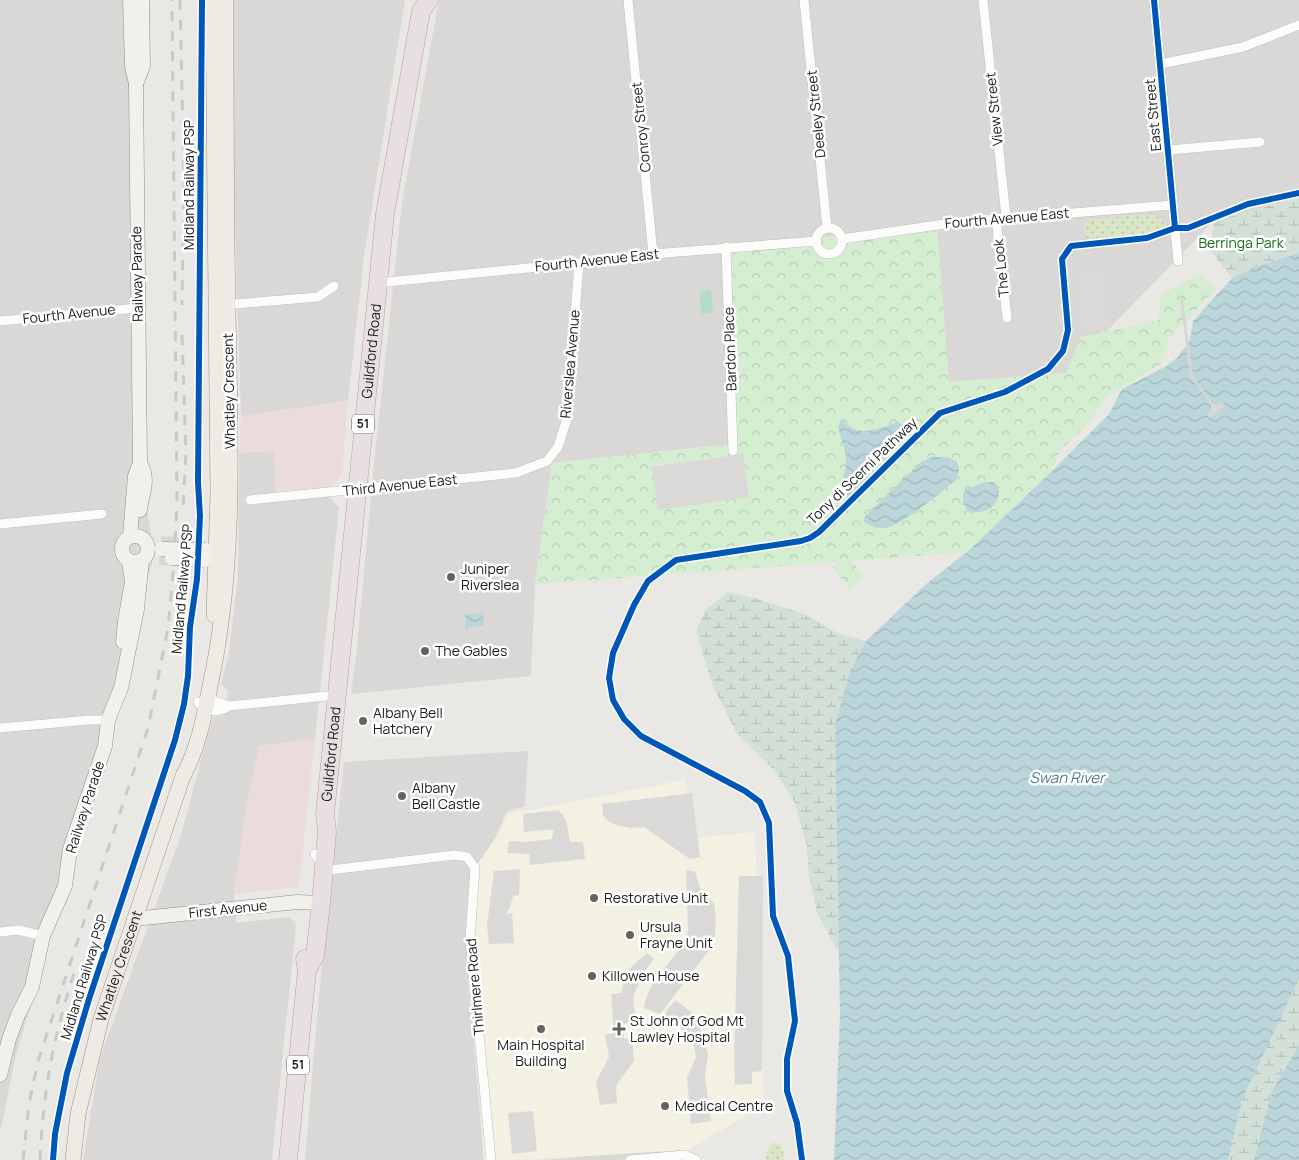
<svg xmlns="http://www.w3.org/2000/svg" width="1299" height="1160" font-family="Manrope,sans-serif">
  <defs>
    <pattern id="grass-dots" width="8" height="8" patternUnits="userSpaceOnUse" patternTransform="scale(1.25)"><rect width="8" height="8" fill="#d9e5c6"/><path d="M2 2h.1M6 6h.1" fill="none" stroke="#bac4aa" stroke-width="1.8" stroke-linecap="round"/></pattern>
    <pattern id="wetland-marsh" width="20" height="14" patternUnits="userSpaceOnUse" patternTransform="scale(1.25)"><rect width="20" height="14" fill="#d3e0d7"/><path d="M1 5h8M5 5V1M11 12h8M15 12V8" fill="none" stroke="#b5c0b8"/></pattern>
    <pattern id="park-crowns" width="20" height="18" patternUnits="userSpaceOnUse" patternTransform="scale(1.25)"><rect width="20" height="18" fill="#d5eed2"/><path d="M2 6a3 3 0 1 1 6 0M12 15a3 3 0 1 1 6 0" fill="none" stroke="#b6ccb4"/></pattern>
    <pattern id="water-waves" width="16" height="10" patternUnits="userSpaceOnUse" patternTransform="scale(1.25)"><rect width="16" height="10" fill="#bbd6da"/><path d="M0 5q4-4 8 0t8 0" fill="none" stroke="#a0b7ba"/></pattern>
  </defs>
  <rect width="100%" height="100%" fill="#eae8e5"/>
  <g fill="#d9d8d6">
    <path d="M0,0H126L141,240L144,490L152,541V566L139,593L111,733L16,1055L0,1132Z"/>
    <path d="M234,0H405L364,256L348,401L241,416L234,197Z"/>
    <path d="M439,0H1299V198L1214,221L1066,373L949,382L732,444L552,463L535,584L531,676L351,694L357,647L374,463L402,202Z"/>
    <path d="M274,450L326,493L339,508L315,739L259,746L247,805L234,894L236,923L290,917L296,926L272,1160H83L100,1058L181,835L211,723L214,717L224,715L228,691L221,684L229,653L238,575L239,453Z"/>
    <path d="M528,751L525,806L506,812L494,841L472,873L468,978L484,1160H305L319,995L344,762Z"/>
    <path d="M683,1148L689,1160H545Z"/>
  </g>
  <g fill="#ebdcdc">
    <path d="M348,401L342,475L326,493L276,498L274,451L239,453L241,416Z"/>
    <path d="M315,739L299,887L234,894L247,805L259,746Z"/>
  </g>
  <path fill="#f3f1e1" d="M685,780L693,838L755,832L764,1105L687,1150L519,1160H484L471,953L475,868L498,834L508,813L536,809Z"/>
  <g fill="url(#grass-dots)">
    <path d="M1132,215H1155L1164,220L1166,226L1154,234L1146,236L1087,243L1083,220Z"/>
    <path d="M773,1143H779L782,1147L785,1160H766L767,1151Z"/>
  </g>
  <g fill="url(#wetland-marsh)">
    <path d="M1299,198V253L1260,265L1232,278L1210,250L1214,221Z"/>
    <path d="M728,592L758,599L804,614L839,634L866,641L850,671L835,725L839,953L817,913L809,876L807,847L795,803L775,771L737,734L712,684L696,632L705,610Z"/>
    <path d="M1299,979V1045L1272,1091L1256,1155L1254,1160H1228L1242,1100Z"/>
  </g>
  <path fill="url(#park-crowns)" d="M937,226L949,382L1066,373L1080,337L1159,320L1160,296L1198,274L1216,289L1170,337L1161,364L1106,397L1088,424L1060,451L1051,472L967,552L852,561L864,578L849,589L833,567L840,562L535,584L552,463L732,444L729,246Z"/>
  <path fill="#b4ddc8" d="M711,290L713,313L701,314L700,291Z"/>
  <g fill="#dad9d8">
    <path d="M1093,264L1094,271H1103L1109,329L1081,332L1074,266Z"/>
    <path d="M743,454L749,497L658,510L652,467Z"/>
    <path d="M692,793L700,857L690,859L644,827L630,828L616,825L608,821L603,815L602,804Z"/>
    <path d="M559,810L566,820L570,842H583L585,859L530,865L529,854L507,853L509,841L525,842L552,839L554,829L524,832L523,814Z"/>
    <path d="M520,869L519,895L513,896L510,907L506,914L512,913L514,943L489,944L487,925L494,871Z"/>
    <path d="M686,870L695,872L702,893L714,903L716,918L715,934L710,949L660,1014L644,1008L646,998L656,978L684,944L688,930Z"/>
    <path d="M739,876H763L762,1071L752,1072V1084L735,1085L734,1058Z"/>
    <path d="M647,953L654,959L643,973L633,997L636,1022L622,1024L624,1039L632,1038L634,1061L617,1084L616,1091L617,1103L600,1105L596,1082L609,1057L605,1035L614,1033L611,994L621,993L628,970Z"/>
    <path d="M675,1000L694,1014L703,1036L708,1055L705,1077L711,1121L691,1124L687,1078L696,1057L693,1041L687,1033L663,1016Z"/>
    <path d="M533,1111L537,1151L512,1154L508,1113Z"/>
  </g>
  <g fill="url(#water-waves)">
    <path d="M1299,253V979L1242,1100L1228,1160H834L840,1016L835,725L850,671L866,641L926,584L967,552L1051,472L1109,414L1122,389L1165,367L1177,358L1190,340L1193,321L1232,278L1260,265Z"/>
    <path d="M842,419C855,439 879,429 897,422L906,426V434L889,455L849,496L843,498L838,494C840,485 845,474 846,464C847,451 840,438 838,426Z"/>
    <path d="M932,457H948L957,462L959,469L957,479C943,491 903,524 886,528C878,529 870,526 864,522L865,516L921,462Z"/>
    <path d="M985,482H993L999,487C1000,506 986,515 969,512L963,504V494L969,488Z"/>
    <path d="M483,613L484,626L470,627L466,630L465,614Z"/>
    <path d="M1299,1045V1160H1254L1272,1091Z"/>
  </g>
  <g fill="#d7d7d5">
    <path d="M1183,298L1193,376L1213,404L1218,405L1222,402L1225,406L1210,418L1207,414L1211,411V405L1190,376L1180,299Z"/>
    <path d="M161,536L196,539L193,567L159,565Z"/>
  </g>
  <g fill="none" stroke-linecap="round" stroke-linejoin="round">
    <g stroke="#c1c0bf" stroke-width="10">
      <g id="street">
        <path d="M628,0L653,254"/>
        <path d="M804,0L827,228"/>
        <path d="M983,0L1006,217"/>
        <path d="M1154,0L1178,261"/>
        <path d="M1161,64L1243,47L1299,25"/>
        <path d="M1169,150L1260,142"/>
        <path d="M996,218L1007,318"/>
        <circle cx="829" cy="241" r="13"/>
        <path d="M842,239L958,222L1173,205"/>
        <path d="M726,247L733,451"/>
        <path d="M377,283L579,263L653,254L817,241"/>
        <path d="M223,305L318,297L334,286"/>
        <path d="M0,321L138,308"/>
        <path d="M250,500L516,473L547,461L558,447L567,419L579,263"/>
        <path d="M0,524L102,514"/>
        <path d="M209,693L214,701L229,706L336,695"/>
        <path d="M198,702C205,712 220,713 229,706"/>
        <path d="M0,728L89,720H108"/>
        <path d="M315,854L324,867L330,870L455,855L467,857L475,868L470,939L491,1160"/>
        <path d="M0,932L18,930L43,936"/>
        <path d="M630,1160L684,1155L696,1160"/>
      </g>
    </g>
    <g stroke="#91917f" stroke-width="15">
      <g id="secondary">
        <path d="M136,84L143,66L142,0"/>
        <path d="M140,463C150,479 142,493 140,510"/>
        <circle cx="135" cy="549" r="13"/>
        <path d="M130,536L135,476L140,463L136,84L132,66L130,0"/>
        <path d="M123,642L125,621L132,582L129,561"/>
        <path d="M134,919L297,902L321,903"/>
        <path d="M0,1075L9,1039L18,1015L32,987L43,936L65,886L70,849L105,746L108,720L121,688L137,609L142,560"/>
      </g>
    </g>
    <g stroke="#9e9384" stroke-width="16">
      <g id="primary">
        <path d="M213,0L218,494L214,615"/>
        <path id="s1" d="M73,1160L78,1114L101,1019L183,776C198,749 204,717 210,686C237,563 230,436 228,311C226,207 226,103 226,0"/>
      </g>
    </g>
    <g stroke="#bc9faa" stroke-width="19">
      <g id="highway">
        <path id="s2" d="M307,970L315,956L321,903L327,832L325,814L385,214L421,11L429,0"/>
        <path d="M288,1160L307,970L305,959"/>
      </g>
    </g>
    <use href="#street" stroke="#fcfcfb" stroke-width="9"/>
    <use href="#secondary" stroke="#f2f0ea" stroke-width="14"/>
    <use href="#primary" stroke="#efeae4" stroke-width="15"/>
    <use href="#highway" stroke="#e7dfe1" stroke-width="18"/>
    <g stroke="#c9c9c8" stroke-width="3" stroke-dasharray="10 10" stroke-linecap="butt">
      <path d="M180,0L184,180L182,305"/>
      <path d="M182,335L186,453L183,507"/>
      <path d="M23,1160L29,1104L38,1061L148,728L168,628L173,574L177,504L172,0"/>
      <path d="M40,1160C42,1114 48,1066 60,1022C64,1004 70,987 75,970"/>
    </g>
    <g stroke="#91917f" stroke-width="15" stroke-linecap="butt">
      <g id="secondary-bridge">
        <path d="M162,549L206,550"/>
        <path d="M172,558L204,560"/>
      </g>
    </g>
    <use href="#secondary-bridge" stroke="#f2f0ea" stroke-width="14"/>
    <g stroke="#fff" stroke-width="9">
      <g id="cycleway">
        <path d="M1154,0L1175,228"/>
        <path d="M53,1160L55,1134L67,1073L89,999L175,740L184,704L188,676L190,627L197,579L200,516L198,482L202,0"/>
        <path d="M802,1160L797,1123L787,1091V1059L795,1021L788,956L773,916L769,823L760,802L745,791L641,736L624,719L613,700L609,678L613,653L634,605L648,581L676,560L801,541L810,538L819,532L940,413L1005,392L1048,369L1063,351L1068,330L1062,259L1071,246L1147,238L1175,228H1188L1248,204L1299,193"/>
      </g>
    </g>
    <use href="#cycleway" stroke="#0057b8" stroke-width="6"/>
  </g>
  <g fill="#646362" stroke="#fff" stroke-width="2">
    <circle cx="451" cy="577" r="5"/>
    <circle cx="425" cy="651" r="5"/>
    <circle cx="363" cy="721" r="5"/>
    <circle cx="402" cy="796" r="5"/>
    <circle cx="594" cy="898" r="5"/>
    <circle cx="630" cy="935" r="5"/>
    <circle cx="592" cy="976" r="5"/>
    <circle cx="541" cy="1029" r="5"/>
    <path d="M616.5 1021.5h5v5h5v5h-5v5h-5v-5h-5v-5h5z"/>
    <circle cx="665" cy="1106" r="5"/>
  </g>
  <g text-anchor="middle" stroke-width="5" stroke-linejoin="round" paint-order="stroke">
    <g fill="#fff" stroke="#606060" stroke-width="1">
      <rect x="352" y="414.5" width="22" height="19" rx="4"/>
      <rect x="287" y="1055.5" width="22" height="19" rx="4"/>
    </g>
    <g font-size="12" font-weight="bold" fill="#1c1c1c">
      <text x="363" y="428">51</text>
      <text x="298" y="1069">51</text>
    </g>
    <g font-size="14" fill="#1c1c1c" stroke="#fff">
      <text transform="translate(994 109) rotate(-96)" y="5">View Street</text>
      <text transform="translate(816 114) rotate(-96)" y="5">Deeley Street</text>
      <text transform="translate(1153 115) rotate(-95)" y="5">East Street</text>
      <text transform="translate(641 127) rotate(-96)" y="5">Conroy Street</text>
      <text transform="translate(189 185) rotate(-90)" y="5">Midland Railway PSP</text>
      <text transform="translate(1007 218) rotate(-5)" y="5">Fourth Avenue East</text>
      <text transform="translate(597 260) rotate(-6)" y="5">Fourth Avenue East</text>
      <text transform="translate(1001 268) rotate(-96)" y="5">The Look</text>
      <text transform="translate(137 274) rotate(-91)" y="5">Railway Parade</text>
      <text transform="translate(69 314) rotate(-6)" y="5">Fourth Avenue</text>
      <text transform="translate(730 349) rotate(-92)" y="5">Bardon Place</text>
      <text dy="5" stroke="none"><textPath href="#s2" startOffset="624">Guildford Road</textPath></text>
      <text transform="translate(570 364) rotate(-85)" y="5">Riverslea Avenue</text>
      <text transform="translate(229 391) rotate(-91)" y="5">Whatley Crescent</text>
      <text transform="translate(862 471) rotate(-44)" y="5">Tony di Scerni Pathway</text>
      <text transform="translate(400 485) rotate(-6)" y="5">Third Avenue East</text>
      <text transform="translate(182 589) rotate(-85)" y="5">Midland Railway PSP</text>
      <text dy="5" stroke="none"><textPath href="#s2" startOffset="219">Guildford Road</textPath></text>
      <text transform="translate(85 807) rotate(-72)" y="5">Railway Parade</text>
      <text transform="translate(228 909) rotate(-6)" y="5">First Avenue</text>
      <text dy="5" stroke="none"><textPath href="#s1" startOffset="200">Whatley Crescent</textPath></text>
      <text transform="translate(84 977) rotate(-73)" y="5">Midland Railway PSP</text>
      <text transform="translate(475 987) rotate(-95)" y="5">Thirlmere Road</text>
    </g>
    <g font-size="14" fill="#166e17" stroke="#fff">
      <text x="1241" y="248">Berringa Park</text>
    </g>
    <g font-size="14" fill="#1c1c1c" stroke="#fff" text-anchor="start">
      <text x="461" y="574">Juniper<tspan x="461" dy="16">Riverslea</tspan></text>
      <text x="435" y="656">The Gables</text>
      <text x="373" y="718">Albany Bell<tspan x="373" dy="16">Hatchery</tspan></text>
      <text x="412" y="793">Albany<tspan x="412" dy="16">Bell Castle</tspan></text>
      <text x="604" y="903">Restorative Unit</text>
      <text x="640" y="932">Ursula<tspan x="640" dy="16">Frayne Unit</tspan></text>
      <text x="602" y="981">Killowen House</text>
      <text x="630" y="1026">St John of God Mt<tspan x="630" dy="16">Lawley Hospital</tspan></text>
      <text x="541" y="1050" text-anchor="middle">Main Hospital<tspan x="541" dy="16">Building</tspan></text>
      <text x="675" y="1111">Medical Centre</text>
    </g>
    <g font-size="15" font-style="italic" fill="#507a9a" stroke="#fff">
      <text x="1067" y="783">Swan River</text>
    </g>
  </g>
</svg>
